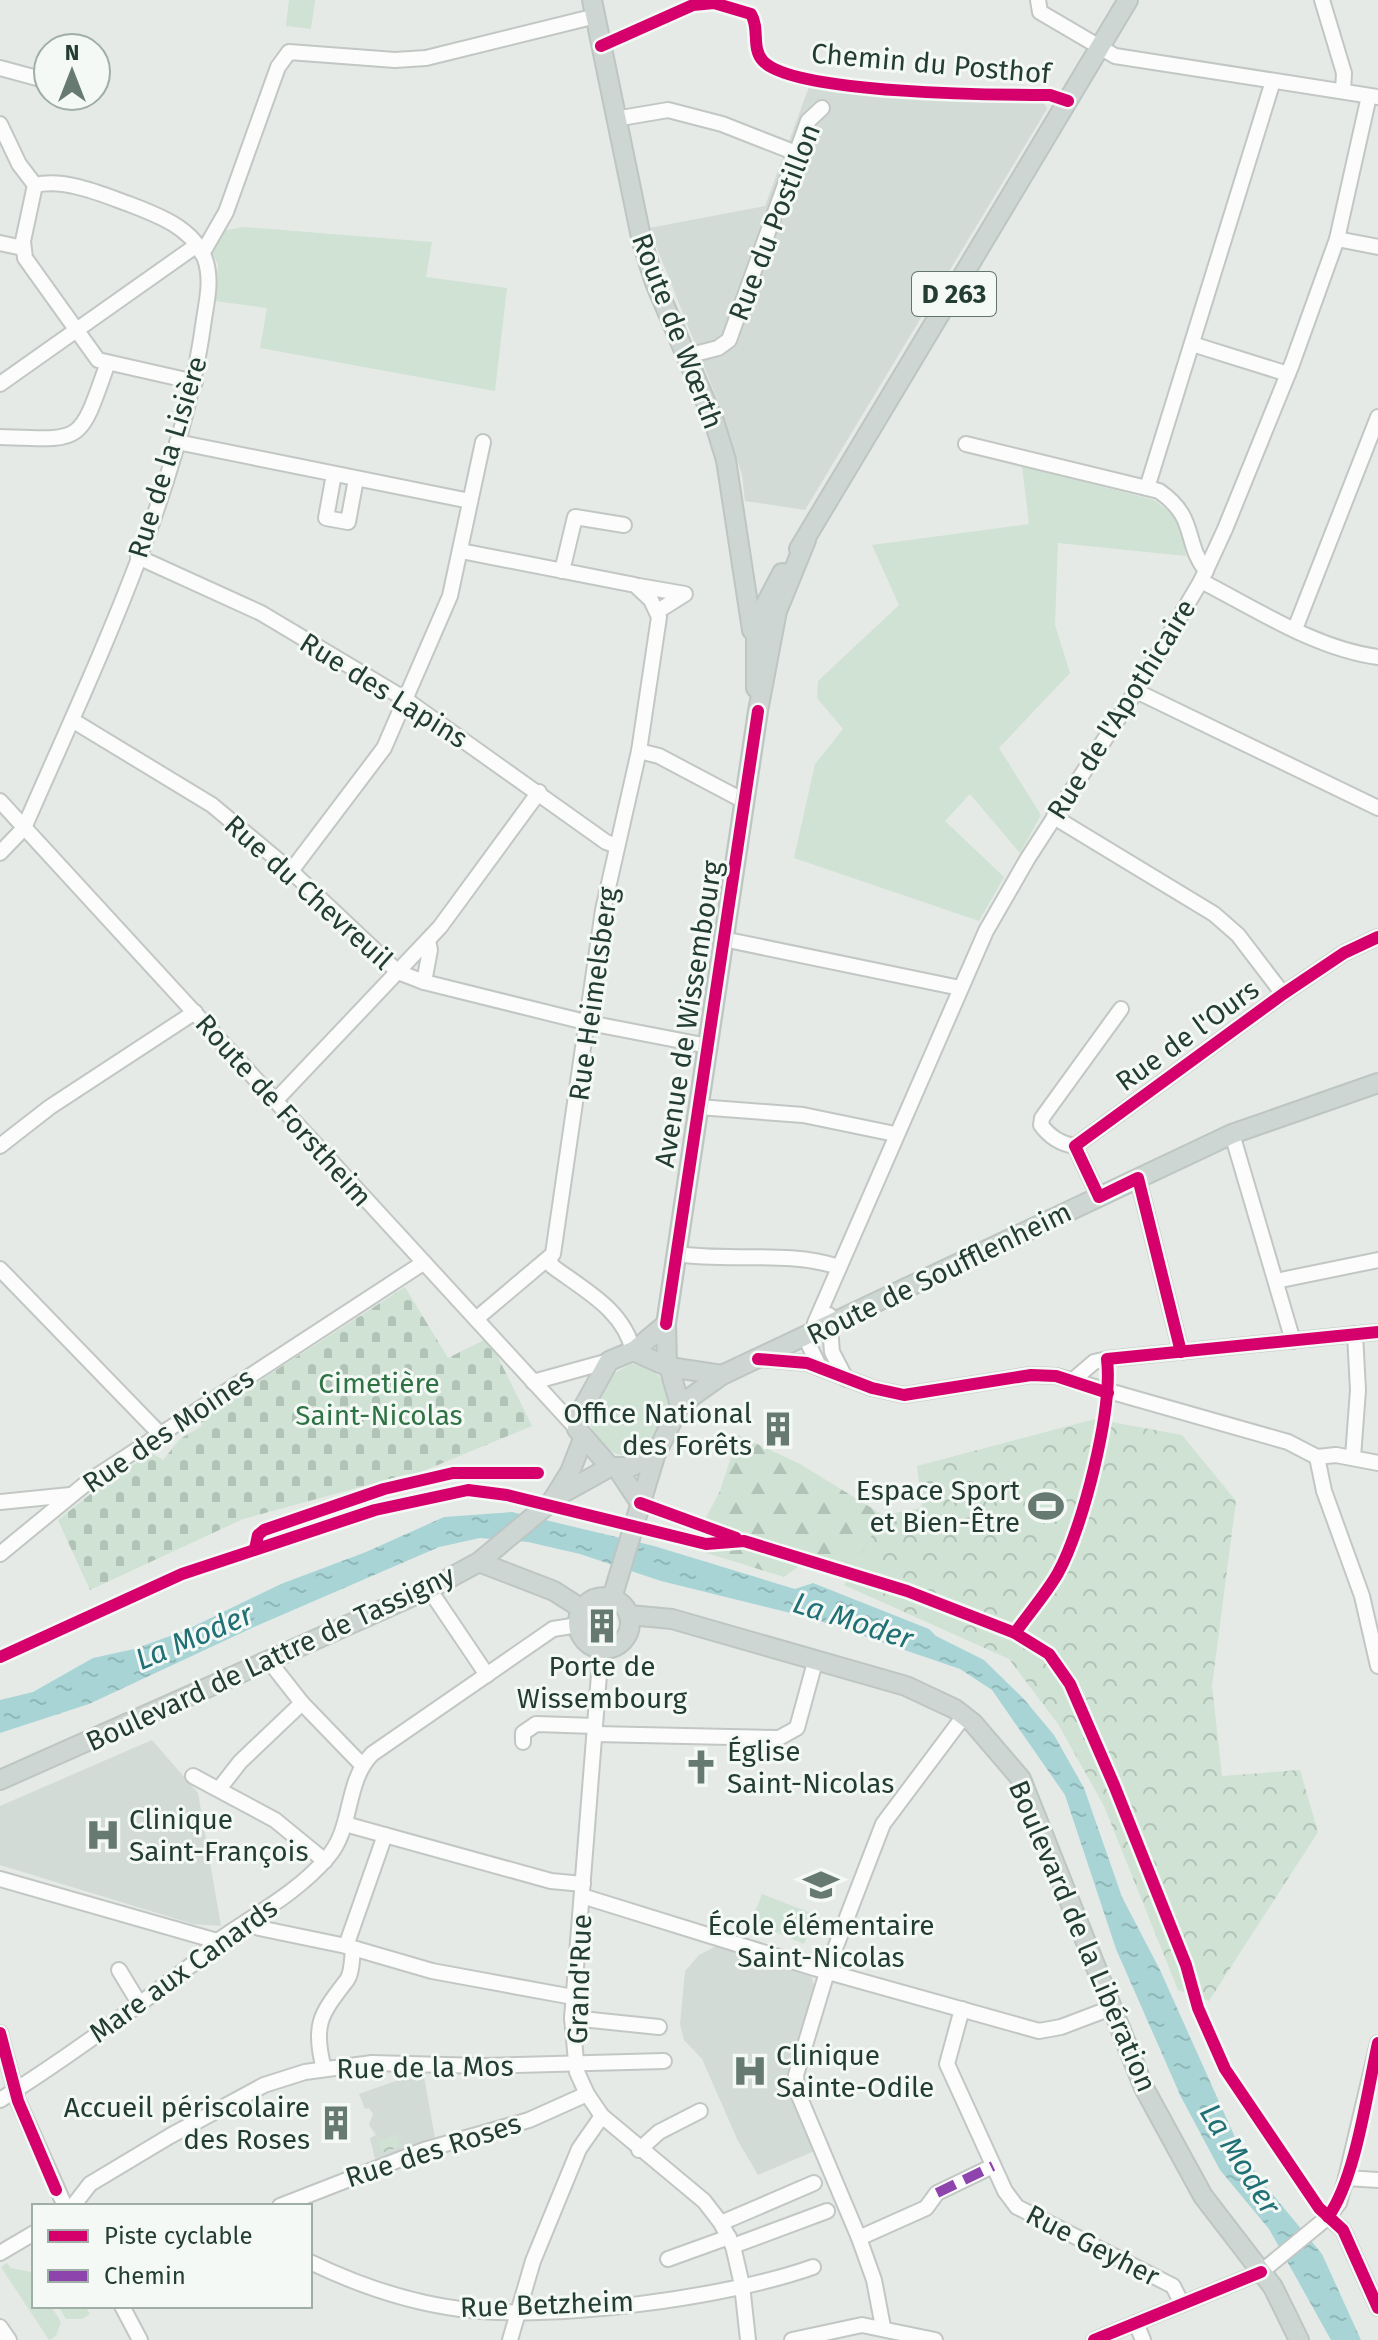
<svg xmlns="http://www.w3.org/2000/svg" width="1378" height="2340" font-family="'Fira Sans',sans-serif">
  <defs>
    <pattern id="forest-firs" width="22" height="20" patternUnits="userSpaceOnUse" patternTransform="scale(2)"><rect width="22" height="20" fill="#cfe2d3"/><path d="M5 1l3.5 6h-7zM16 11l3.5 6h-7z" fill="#b1c3b6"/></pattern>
    <pattern id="cemetery-stones" width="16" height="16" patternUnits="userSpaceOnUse" patternTransform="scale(2)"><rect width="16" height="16" fill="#cfe2d3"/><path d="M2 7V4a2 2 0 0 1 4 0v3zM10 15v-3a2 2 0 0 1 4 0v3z" fill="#b1c3b6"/></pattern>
    <pattern id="park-crowns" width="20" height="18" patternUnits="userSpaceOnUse" patternTransform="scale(2)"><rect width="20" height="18" fill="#cfe2d3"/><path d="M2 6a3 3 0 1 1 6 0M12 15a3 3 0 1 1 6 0" fill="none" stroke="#b1c3b6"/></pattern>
    <pattern id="water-ripples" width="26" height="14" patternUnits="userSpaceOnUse" patternTransform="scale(2)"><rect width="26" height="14" fill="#a8d4d6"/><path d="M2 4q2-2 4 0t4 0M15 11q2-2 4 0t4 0" fill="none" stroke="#90b7b8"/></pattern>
  </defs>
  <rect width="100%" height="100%" fill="#e5eae7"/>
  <g fill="#d3dbd7">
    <path d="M810,84L914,96L1043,101L1047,109L805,510L745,501L742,475L723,414L649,228L765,206Z"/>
    <path d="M152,1740L198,1793L221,1926L193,1924L0,1865V1806Z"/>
    <path d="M716,1946L811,1976L815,1987L790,2083L817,2150L758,2175L738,2141L702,2059L684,2040L680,2024L685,1971L699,1955Z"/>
    <path d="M423,2071L435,2138L375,2159L370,2138L376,2135L369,2125L373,2114L369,2108L365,2109L359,2094Z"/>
  </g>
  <g fill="#cfe2d3">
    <path d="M289,0H315L311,29L286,26Z"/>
    <path d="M243,227L432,242L426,277L507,288L495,391L260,348L267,308L215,301L218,264L201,235Z"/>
    <path d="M1022,466L1154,500L1178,518L1186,556L1058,543L1055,625L1070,673L999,748L1041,815L1020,853L970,794L945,821L1004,877L979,921L794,858L815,764L843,729L817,698L818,681L899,605L872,545L1029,524Z"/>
    <path d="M631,1364C657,1366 664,1380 670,1402C666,1417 660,1436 648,1446C622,1469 594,1445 589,1418L611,1375Z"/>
    <path d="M762,1894L816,1915L804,1944L751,1922Z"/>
    <path d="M7,2263L11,2268L31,2272L34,2306H51L61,2322L56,2336L49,2340L1,2267Z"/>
    <path d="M58,2306H85L90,2314L82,2319H66Z"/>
  </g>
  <path fill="url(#forest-firs)" d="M738,1435L800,1464L883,1515L855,1566L815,1554L784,1577L690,1548L720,1491Z"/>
  <path fill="url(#cemetery-stones)" d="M405,1287L448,1358L484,1340L495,1351L532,1426L409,1477L408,1474L243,1519L90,1590L58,1520L103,1484L152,1453L163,1460L180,1439L202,1426L200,1419Z"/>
  <g fill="url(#park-crowns)">
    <path d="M1095,1419L1182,1435L1236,1501L1212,1686L1222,1776L1300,1770L1318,1832L1209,2001L1178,1990L1104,1806L1058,1724L1009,1659L844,1585L883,1515L922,1508L917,1466Z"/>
    <path d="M397,2134L400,2146L382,2153L378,2141Z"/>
  </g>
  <path fill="url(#water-ripples)" d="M512,1512L654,1546L795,1589L813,1583L929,1629L936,1636L984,1660L1023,1698L1054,1735L1084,1788L1122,1897L1160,1970L1238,2144L1259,2178L1322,2254L1361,2340H1331L1269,2229L1220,2170L1181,2097L1116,1949L1065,1795L992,1690L960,1669L811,1618L661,1581L580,1554L528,1542L480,1538L439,1547L254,1627L89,1704L0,1733V1700L33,1692L93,1658L134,1649L184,1631L281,1584L366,1552L444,1517Z"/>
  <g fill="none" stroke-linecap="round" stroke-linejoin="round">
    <g stroke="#c2c7c4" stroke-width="18">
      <g id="minor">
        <path d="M1038,0L1040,12L1115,56L1378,97"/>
        <path d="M1322,0L1344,73L1343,91"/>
        <path d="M0,68L48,81"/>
        <path d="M615,119L668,110L722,124L796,153"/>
        <path d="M0,124L19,164L35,185L23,241L25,258L98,360L195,382"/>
        <path d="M1337,239L1378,247"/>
        <path d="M0,243L23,248"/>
        <path d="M202,254L226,212L278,67L289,52L395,60L426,58L596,16"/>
        <path d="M1192,344L1288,374"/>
        <path d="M687,356L718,348L729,340L808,121L822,108"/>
        <path d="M0,384L197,245"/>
        <path d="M0,437C83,440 79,445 107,365"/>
        <path d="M177,442L470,501"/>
        <path d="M966,444L1159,491C1198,518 1183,541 1206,571"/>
        <path d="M334,474L326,518L348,522L356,479"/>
        <path d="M1147,488L1273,81"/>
        <path d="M461,551L635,585L651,600L659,617L639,751"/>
        <path d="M138,557L261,613L405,699L606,842L617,846"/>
        <path d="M562,571L575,517L624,525"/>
        <path d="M1201,581C1256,609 1316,649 1378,657"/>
        <path d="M639,586L685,594L658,611"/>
        <path d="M1295,629L1378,417"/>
        <path d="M1136,691L1378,808"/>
        <path d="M72,720L212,805L291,871L398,972L424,982L589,1023L708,1046"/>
        <path d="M0,801L577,1429"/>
        <path d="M1054,817L1214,914L1238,935L1283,994"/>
        <path d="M0,853L24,828C92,672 182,488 204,319C207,300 212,279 205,259C193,228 158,215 129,204C101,194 65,178 35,185"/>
        <path d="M291,871L384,748L450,596L483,442"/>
        <path d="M723,939L960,988"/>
        <path d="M424,982L430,950L428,940"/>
        <path d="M276,1100L440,927L539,792"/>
        <path d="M698,1107L803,1115L895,1134"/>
        <path d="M1232,1134L1293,1341"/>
        <path d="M0,1146L50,1107L195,1012"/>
        <path d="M1075,1146C1061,1144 1049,1136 1041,1125L1042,1118L1121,1009"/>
        <path d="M1138,1178L1181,1352"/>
        <path d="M1099,1197L1075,1146L1283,994L1344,953L1378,937"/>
        <path d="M677,1254C731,1262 786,1250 839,1267"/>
        <path d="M549,1258L552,1266C584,1290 624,1310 633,1351"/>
        <path d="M0,1269L160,1434"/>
        <path d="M1276,1281L1378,1260"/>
        <path d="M829,1315L832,1352L846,1379"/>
        <path d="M476,1319L553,1254L603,910L639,751L659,756L744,801"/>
        <path d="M816,1332L815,1323L986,931L1028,858L1136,691L1201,581L1225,529L1292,364L1337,239L1369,96"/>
        <path d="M805,1337L820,1368"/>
        <path d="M758,1359L807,1363L872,1388L904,1395L1031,1375L1056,1376L1288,1442L1317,1457L1336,1455L1378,1463"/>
        <path d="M1073,1380L1094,1362L1107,1359L1378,1332"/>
        <path d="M533,1382L609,1361"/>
        <path d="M1317,1457L1324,1491L1362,1596L1378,1666"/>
        <path d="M1353,1457L1358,1390L1355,1334"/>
        <path d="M0,1502L70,1495"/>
        <path d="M0,1554L89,1481L423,1263"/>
        <path d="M429,1589L487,1675"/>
        <path d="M601,1649L572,2018L577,2072L587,2094L602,2116L704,2201L721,2223L733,2246L742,2285L748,2340"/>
        <path d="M269,1661L302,1703L362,1765"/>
        <path d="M595,1734L779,1738L797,1728L815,1662"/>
        <path d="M523,1742V1733L536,1724L595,1726"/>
        <path d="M193,1776L275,1820L325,1861"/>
        <path d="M219,1789L240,1762L302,1703"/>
        <path d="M345,1824L551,1881L583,1884"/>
        <path d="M0,1879L217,1941"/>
        <path d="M582,1896L814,1968L1039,2031L1061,2027L1111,2008"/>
        <path d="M250,1922L259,1928L346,1946L432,1971L573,1997"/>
        <path d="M346,1946L385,1835"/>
        <path d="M119,1970L139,2003"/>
        <path d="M962,2009L947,2064L1005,2191L1017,2207L1173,2286L1182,2304"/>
        <path d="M572,2018L659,2027"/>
        <path d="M0,2033L18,2101L65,2206"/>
        <path d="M324,2069C312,2024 321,2014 347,1980C352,1973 352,1958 353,1949"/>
        <path d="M0,2100C67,2058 131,2011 194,1963C202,1957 208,1948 216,1942C254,1915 296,1894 327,1858C354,1828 344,1783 372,1754L553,1629L578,1625"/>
        <path d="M639,2150L659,2132L700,2111"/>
        <path d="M1346,2178L1378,2180"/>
        <path d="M73,2206L90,2184L170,2136L264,2085L305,2072L372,2063L483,2066L664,2061"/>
        <path d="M280,2206L424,2150L529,2120L587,2094"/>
        <path d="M1328,2217L1343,2230L1378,2308"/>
        <path d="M721,2223L814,2183"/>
        <path d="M859,2238L926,2208L937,2193L993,2166"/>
        <path d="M733,2246L827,2211"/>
        <path d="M0,2253L34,2233"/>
        <path d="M668,2259L729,2237"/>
        <path d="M310,2262C358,2285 406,2302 460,2309C552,2321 726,2298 813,2267"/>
        <path d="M122,2306L140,2340"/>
        <path d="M1136,2323L1143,2340"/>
        <path d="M0,2327L9,2340"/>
        <path d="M883,2327L874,2280L859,2238L797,2091L796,2075L831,1959L883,1824L964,1716"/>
        <path d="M510,2340L533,2261L579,2149L602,2116"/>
        <path d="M792,2340L862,2325L935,2340"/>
        <path d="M1094,2340L1261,2272L1328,2217L1339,2203L1346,2178L1378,2043"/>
      </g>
    </g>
    <g stroke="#bdc6c2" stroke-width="22">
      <g id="major">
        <path d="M592,0L642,242L655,283L714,421L726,460L752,630"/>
        <path d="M799,549L1128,0"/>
        <path d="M756,688V623L782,573"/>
        <path d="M634,1351L666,1324"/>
        <path d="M667,1365L666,1324L758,711L777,611L806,540"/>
        <path d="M669,1367L722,1375"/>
        <path d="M680,1405L722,1375L1232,1134L1378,1083"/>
        <path d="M617,1468L640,1503"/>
        <path d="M556,1497L610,1467"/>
        <path d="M479,1562L554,1591L582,1609"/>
        <circle cx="604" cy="1623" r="26"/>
        <path d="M612,1598L655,1456L680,1405L669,1367L633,1351L609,1361L580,1413L577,1429L610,1467H630L655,1456"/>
        <path d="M629,1615L672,1619L906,1686L955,1709L973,1723L1021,1779L1144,2088L1203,2196L1273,2287L1299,2340"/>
        <path d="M0,1780L429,1589L479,1562L552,1501L570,1472L583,1439"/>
      </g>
    </g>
    <use href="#minor" stroke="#fbfcfb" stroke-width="14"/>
    <use href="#major" stroke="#ced6d3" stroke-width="18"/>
    <path stroke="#8e44ad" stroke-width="10" stroke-dasharray="20 10" stroke-linecap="butt" d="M937,2193L993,2166"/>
    <g stroke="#f4f9f6" stroke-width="17">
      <g id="cycleway">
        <path d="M601,46L693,5L714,3L751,14C760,29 751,48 763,61C794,94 999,95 1050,95L1068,101"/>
        <path d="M666,1324L758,711"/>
        <path d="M1181,1352L1138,1178L1099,1197L1075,1146L1283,994L1344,953L1378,937"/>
        <path d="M758,1359L807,1363L872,1388L904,1395L1031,1375L1056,1376L1108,1393"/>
        <path d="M640,1503L736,1538"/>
        <path d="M255,1549L258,1535L264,1530L384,1489L453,1473H538"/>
        <path d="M1015,1633C1029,1613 1046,1594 1058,1573C1083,1528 1113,1409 1107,1359L1378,1332"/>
        <path d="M0,1657L182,1574L375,1510L468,1490L507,1495L706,1544L744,1541L907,1591L1015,1633L1049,1654L1070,1684L1114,1785L1186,1965L1198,2008L1225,2069L1319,2208L1343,2230L1378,2308"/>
        <path d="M0,2033L18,2101L56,2190"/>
        <path d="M1328,2217C1356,2178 1367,2092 1378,2043"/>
        <path d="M1094,2340L1261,2272"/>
      </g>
    </g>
    <use href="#cycleway" stroke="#d6006c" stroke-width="12"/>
  </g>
  <defs>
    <g id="building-bare" transform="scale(2.76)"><path d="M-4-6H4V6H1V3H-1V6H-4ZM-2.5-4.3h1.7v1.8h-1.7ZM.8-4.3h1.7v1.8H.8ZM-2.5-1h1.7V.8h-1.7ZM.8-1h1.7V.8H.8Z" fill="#677a72" stroke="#f4f9f6" stroke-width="2.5" paint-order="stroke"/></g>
    <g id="stadium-bare" transform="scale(2.76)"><path d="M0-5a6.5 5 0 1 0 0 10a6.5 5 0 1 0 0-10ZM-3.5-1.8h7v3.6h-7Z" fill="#677a72" stroke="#f4f9f6" stroke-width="2.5" paint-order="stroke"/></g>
    <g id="church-bare" transform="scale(2.76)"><path d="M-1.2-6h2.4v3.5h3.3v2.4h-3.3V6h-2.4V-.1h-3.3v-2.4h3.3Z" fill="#677a72" stroke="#f4f9f6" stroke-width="2.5" paint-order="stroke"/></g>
    <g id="hospital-bare" transform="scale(2.76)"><path d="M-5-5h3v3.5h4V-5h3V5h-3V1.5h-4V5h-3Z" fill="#677a72" stroke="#f4f9f6" stroke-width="2.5" paint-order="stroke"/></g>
    <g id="school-bare" transform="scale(2.76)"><path d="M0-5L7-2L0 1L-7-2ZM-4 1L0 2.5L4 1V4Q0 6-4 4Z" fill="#677a72" stroke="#f4f9f6" stroke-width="2.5" paint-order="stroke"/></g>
  </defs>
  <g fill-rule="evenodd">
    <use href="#building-bare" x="778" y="1429"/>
    <use href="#stadium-bare" x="1046" y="1506"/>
    <use href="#building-bare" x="602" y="1626"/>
    <use href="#church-bare" x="701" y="1767"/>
    <use href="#hospital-bare" x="103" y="1835"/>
    <use href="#school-bare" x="821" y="1885"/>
    <use href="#hospital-bare" x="750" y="2071"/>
    <use href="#building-bare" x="336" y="2123"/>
  </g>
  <g text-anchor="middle" stroke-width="6" stroke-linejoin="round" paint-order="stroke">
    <rect fill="#f4f9f6" stroke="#62756e" stroke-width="2" x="912" y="272" width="84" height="44" rx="6"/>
    <g font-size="26" font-weight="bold" fill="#233d33">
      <text x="954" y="303">D 263</text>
    </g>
    <g font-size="28" fill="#233d33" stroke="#f4f9f6">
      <text transform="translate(931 63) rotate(5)" y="10">Chemin du Posthof</text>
      <text transform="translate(774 222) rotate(-69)" y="10">Rue du Postillon</text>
      <text transform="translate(678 331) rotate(69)" y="10">Route de Wœrth</text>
      <text transform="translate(167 457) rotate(-73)" y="10">Rue de la Lisière</text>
      <text transform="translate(384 690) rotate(32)" y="10">Rue des Lapins</text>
      <text transform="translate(1121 709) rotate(-58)" y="10">Rue de l'Apothicaire</text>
      <text transform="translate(309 892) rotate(42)" y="10">Rue du Chevreuil</text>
      <text transform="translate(593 994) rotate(-82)" y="10">Rue Heimelsberg</text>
      <text transform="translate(688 1014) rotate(-81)" y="10">Avenue de Wissembourg</text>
      <text transform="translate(1187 1035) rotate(-36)" y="10">Rue de l'Ours</text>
      <text transform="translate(284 1110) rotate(48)" y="10">Route de Forstheim</text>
      <text transform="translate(939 1273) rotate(-26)" y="10">Route de Soufflenheim</text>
      <text transform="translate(168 1430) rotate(-34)" y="10">Rue des Moines</text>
      <text transform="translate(270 1658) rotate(-25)" y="10">Boulevard de Lattre de Tassigny</text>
      <text transform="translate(1083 1936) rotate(67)" y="10">Boulevard de la Libération</text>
      <text transform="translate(183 1970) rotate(-36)" y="10">Mare aux Canards</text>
      <text transform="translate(579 1979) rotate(-88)" y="10">Grand'Rue</text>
      <text transform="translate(425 2067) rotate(-1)" y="10">Rue de la Mos</text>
      <text transform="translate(433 2150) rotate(-18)" y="10">Rue des Roses</text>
      <text transform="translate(1093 2245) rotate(27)" y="10">Rue Geyher</text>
      <text transform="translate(547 2304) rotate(-2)" y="10">Rue Betzheim</text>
    </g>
    <g font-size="28" fill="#2f7243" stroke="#f4f9f6">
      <text x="379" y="1393">Cimetière<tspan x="379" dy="32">Saint-Nicolas</tspan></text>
    </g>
    <g font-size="28" fill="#233d33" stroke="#f4f9f6" text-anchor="end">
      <text x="752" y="1423">Office National<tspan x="752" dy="32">des Forêts</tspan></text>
      <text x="1020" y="1500">Espace Sport<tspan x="1020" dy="32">et Bien-Être</tspan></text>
      <text x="602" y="1676" text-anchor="middle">Porte de<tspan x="602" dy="32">Wissembourg</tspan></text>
      <text x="727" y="1761" text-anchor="start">Église<tspan x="727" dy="32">Saint-Nicolas</tspan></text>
      <text x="129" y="1829" text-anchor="start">Clinique<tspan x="129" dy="32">Saint-François</tspan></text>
      <text x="821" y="1935" text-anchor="middle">École élémentaire<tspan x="821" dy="32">Saint-Nicolas</tspan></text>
      <text x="776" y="2065" text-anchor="start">Clinique<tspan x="776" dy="32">Sainte-Odile</tspan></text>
      <text x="310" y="2117">Accueil périscolaire<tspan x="310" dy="32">des Roses</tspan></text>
    </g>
    <g font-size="30" font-style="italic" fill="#207076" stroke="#f4f9f6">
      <text transform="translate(853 1621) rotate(18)" y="10">La Moder</text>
      <text transform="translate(194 1637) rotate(-23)" y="10">La Moder</text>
      <text transform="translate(1240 2159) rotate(58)" y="10">La Moder</text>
    </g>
  </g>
  <rect x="32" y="2204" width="280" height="104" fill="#f4f9f6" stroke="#a0aea8" stroke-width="2"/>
  <rect x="48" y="2230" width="40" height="12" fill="#d6006c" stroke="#a0aea8" stroke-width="2"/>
  <text x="104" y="2244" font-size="24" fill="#233d33">Piste cyclable</text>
  <rect x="48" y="2270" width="40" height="12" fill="#8e44ad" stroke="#a0aea8" stroke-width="2"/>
  <text x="104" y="2284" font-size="24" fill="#233d33">Chemin</text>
  <g transform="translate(72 72)"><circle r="38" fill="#f4f9f6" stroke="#a0aea8" stroke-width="2"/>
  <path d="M0-6L14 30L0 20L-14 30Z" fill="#677a72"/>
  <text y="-12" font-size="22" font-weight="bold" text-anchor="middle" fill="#233d33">N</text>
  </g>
</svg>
